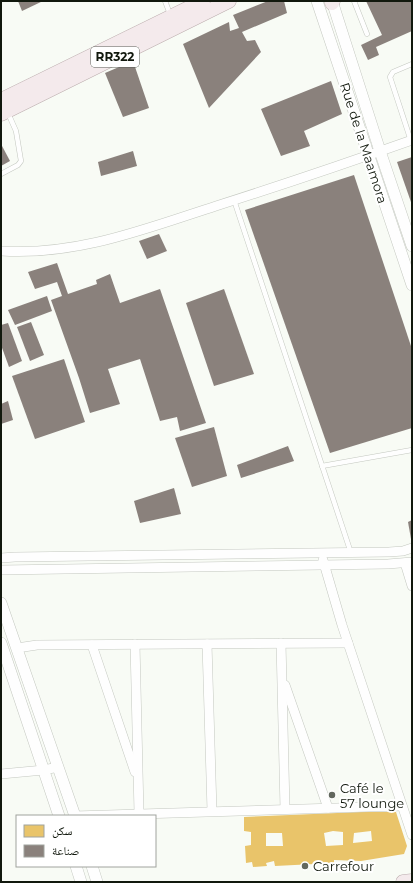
<svg xmlns="http://www.w3.org/2000/svg" width="413" height="883" font-family="Montserrat,'Noto Naskh Arabic',sans-serif">
  <rect width="100%" height="100%" fill="#f8fbf5"/>
  <path fill="#e9c46a" fill-rule="evenodd" d="M361,812H396L407,846L404,854L361,861L334,860V863L275,866L274,861L266,863L267,866L253,867L252,862L246,863L245,846L251,845V832L244,831V817ZM333,831L343,832V845L326,846L324,833ZM371,831L372,841L353,843L354,833ZM266,833H282L283,846H266Z"/>
  <g fill="#8a817c">
    <path d="M18,1H43L22,11Z"/>
    <path d="M268,1H284L287,13L242,32L247,41L255,40L261,52L209,108L183,44L229,22L230,31L239,28L233,15Z"/>
    <path d="M366,1H412V31L376,47L379,55L368,60L361,45L382,35Z"/>
    <path d="M133,61L149,108L123,117L105,73Z"/>
    <path d="M331,81L342,114L304,131L310,146L281,156L261,109Z"/>
    <path d="M1,144L10,161L1,166Z"/>
    <path d="M133,151L137,166L101,176L98,162Z"/>
    <path d="M412,157V205L397,162Z"/>
    <path d="M354,175L412,349V428L330,453L245,210Z"/>
    <path d="M159,234L167,251L147,259L139,241Z"/>
    <path d="M57,263L68,294L97,284L96,280L110,274L120,303L160,289L206,423L180,431L177,417L160,421L140,359L108,369L120,404L90,413L79,378L51,300L62,296L57,282L35,289L28,272Z"/>
    <path d="M224,289L254,374L214,386L186,303Z"/>
    <path d="M47,296L52,311L15,325L8,310Z"/>
    <path d="M31,322L44,355L30,361L17,327Z"/>
    <path d="M8,323L22,361L9,367L1,345V325Z"/>
    <path d="M64,359L85,422L35,439L12,376Z"/>
    <path d="M8,401L13,420L1,424V404Z"/>
    <path d="M214,427L227,476L192,487L175,438Z"/>
    <path d="M288,446L294,461L241,478L237,465Z"/>
    <path d="M174,488L181,514L140,523L134,501Z"/>
    <path d="M412,520V539H411L408,522Z"/>
  </g>
  <g fill="none" stroke-linecap="round" stroke-linejoin="round">
    <g stroke="#c4c8c0" stroke-width="5.5">
      <g id="service">
        <path d="M165,1L170,14"/>
        <path d="M354,1L367,34"/>
        <path d="M411,141L390,77L393,72L412,64"/>
        <path d="M1,174L18,165L21,161L16,131L8,113"/>
        <path d="M234,200L351,553"/>
        <path d="M322,466L412,450"/>
      </g>
    </g>
    <g stroke="#c4c8c0" stroke-width="10">
      <g id="minor">
        <path d="M1,251C77,256 145,229 216,206C282,185 347,163 412,140"/>
        <path d="M1,558L15,557L389,552L403,551L412,548"/>
        <path d="M323,560L342,625L412,835"/>
        <path d="M405,563L412,586"/>
        <path d="M1,570L388,564L412,562"/>
        <path d="M281,643L285,809"/>
        <path d="M135,644L139,813"/>
        <path d="M207,644L212,811"/>
        <path d="M92,645L135,772"/>
        <path d="M17,648L37,645L348,643"/>
        <path d="M285,685L328,808"/>
        <path d="M1,774L44,770L58,767"/>
        <path d="M74,816L402,806"/>
      </g>
    </g>
    <g stroke="#c4c8c0" stroke-width="12">
      <g id="tertiary">
        <path d="M317,1L412,285"/>
        <path d="M332,1L380,151L412,246"/>
        <path d="M1,603L75,816"/>
        <path d="M1,643L59,816"/>
        <path d="M76,866L81,882"/>
        <path d="M92,866L97,882"/>
      </g>
    </g>
    <g stroke="#bcadae" stroke-width="15">
      <g id="primary">
        <path d="M332,3L333,1"/>
        <path d="M1,100L203,1"/>
        <path d="M1,114L229,1"/>
        <path d="M403,882L412,881"/>
      </g>
    </g>
    <use href="#service" stroke="#fefefe" stroke-width="4.5"/>
    <use href="#minor" stroke="#fefefe" stroke-width="9"/>
    <use href="#tertiary" stroke="#fefefe" stroke-width="11"/>
    <use href="#primary" stroke="#f4eaec" stroke-width="14"/>
  </g>
  <g fill="#62675e" stroke="#fff" stroke-width="1.5">
    <circle cx="332" cy="795" r="4"/>
    <circle cx="305" cy="866" r="4"/>
  </g>
  <g text-anchor="middle" stroke-width="4" stroke-linejoin="round" paint-order="stroke">
    <rect fill="#fff" stroke="#585d56" stroke-width="1" x="91" y="47" width="48" height="20" rx="3"/>
    <g font-size="12" font-weight="bold" fill="#11180d">
      <text x="115" y="61">RR322</text>
    </g>
    <g font-size="13" fill="#11180d" stroke="#fff">
      <text transform="translate(364 143) rotate(72)" y="5">Rue de la Maamora</text>
    </g>
    <g font-size="13" fill="#11180d" stroke="#fff" text-anchor="start">
      <text x="340" y="793">Café le<tspan x="340" dy="15">57 lounge</tspan></text>
      <text x="313" y="871">Carrefour</text>
    </g>
  </g>
  <rect width="413" height="883" fill="none" stroke="#11180d" stroke-width="4"/>
  <rect x="16" y="815" width="140" height="52" fill="#ffffff" stroke="#a0a39e"/>
  <rect x="24" y="825" width="20" height="12" fill="#e9c46a" stroke="#a0a39e"/>
  <text x="52" y="835" font-size="12" fill="#11180d">سكن</text>
  <rect x="24" y="845" width="20" height="12" fill="#8a817c" stroke="#a0a39e"/>
  <text x="52" y="855" font-size="12" fill="#11180d">صناعة</text>
</svg>
